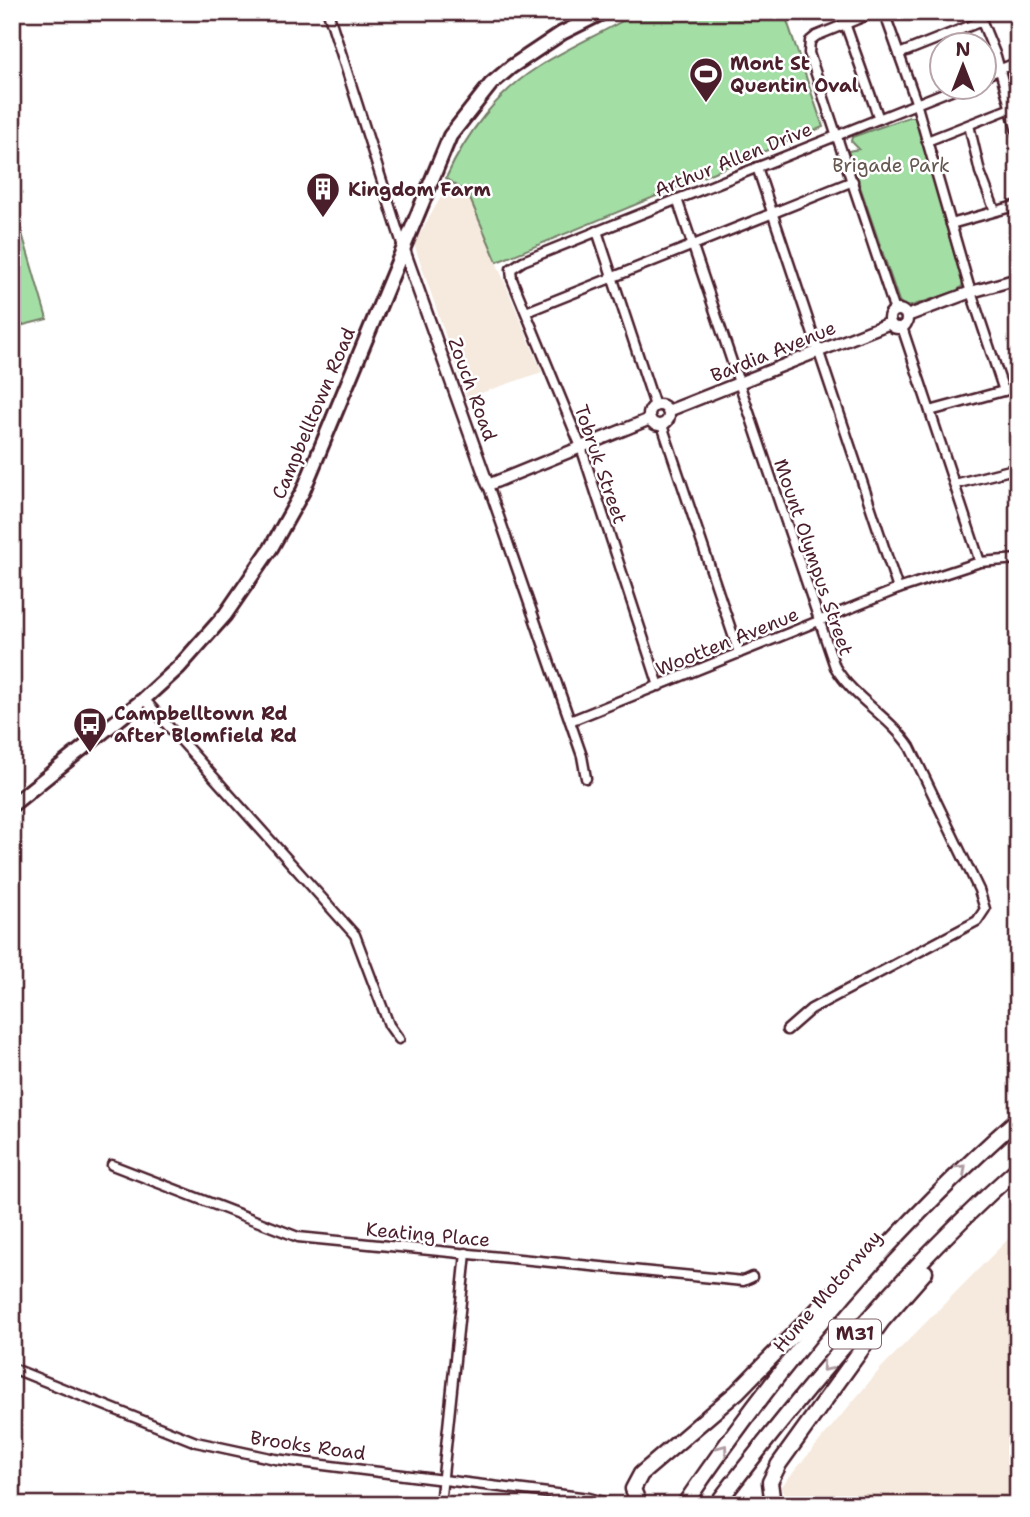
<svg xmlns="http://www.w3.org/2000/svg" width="1030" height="1517" font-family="'Shantell Sans',sans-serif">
  <rect width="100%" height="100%" fill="#fff"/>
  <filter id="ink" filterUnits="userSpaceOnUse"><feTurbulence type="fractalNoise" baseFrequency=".0143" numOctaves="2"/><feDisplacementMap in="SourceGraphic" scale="14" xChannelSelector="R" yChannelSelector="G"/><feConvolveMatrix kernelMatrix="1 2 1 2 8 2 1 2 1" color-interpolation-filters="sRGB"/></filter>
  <g filter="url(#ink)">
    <g fill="#f6eade">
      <path d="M450,181L468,194L542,372L467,398L414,244Z"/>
      <path d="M1018,1229V1505H792L781,1487L881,1368Z"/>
    </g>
    <g fill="#a3dea5" stroke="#767e68" stroke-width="2">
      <path d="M638,12H784L823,127L497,262L468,194L446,178C466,134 497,93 538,67C570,46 605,32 638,12Z"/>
      <path d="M909,117H916L963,285L957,291L905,308L899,301L848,151L859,149L851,141L852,137Z"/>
      <path d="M12,199L47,319L12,328Z"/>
    </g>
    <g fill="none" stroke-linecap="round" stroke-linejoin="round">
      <g stroke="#4a1f2b" stroke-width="13">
        <g id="minor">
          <path d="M328,12L403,247"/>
          <path d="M841,12L879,119"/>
          <path d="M875,12L816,36L810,41L809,53L895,311"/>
          <path d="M884,12L915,99L969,286L1004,391"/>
          <path d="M978,12L996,56L1018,135"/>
          <path d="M899,54L982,21"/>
          <path d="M984,76L1018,62"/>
          <path d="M969,125L980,172L995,211"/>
          <path d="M927,141L1011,108"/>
          <path d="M757,167L898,589"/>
          <path d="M677,199L835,667C854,699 889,716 910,747L979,890L985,909L977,921L811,1009L787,1030"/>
          <path d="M951,224L1018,205"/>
          <path d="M597,231L655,406"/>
          <path d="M526,312L853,181"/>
          <path d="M902,327L980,562"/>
          <path d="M930,411L1018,387"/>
          <path d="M662,425L739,653"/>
          <path d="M955,484L1018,468"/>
          <path d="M488,485L582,756L586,778"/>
          <path d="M659,686L581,447L512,279L511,269L523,261L956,88"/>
          <path d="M144,699L355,935L389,1025L399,1039"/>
          <path d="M570,721L898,589L980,562L1018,559"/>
          <path d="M112,1165L298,1237L743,1281L752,1277"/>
          <path d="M12,1368L196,1442L275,1459L589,1498L611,1504"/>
          <path d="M440,1505L466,1253"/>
        </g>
      </g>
      <g stroke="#4a1f2b" stroke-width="15">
        <g id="tertiary">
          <path d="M403,247L488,485L650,419"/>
          <circle cx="898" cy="319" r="9"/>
          <path d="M907,316L971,292L1018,279"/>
          <circle cx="659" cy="415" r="10"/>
          <path d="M668,411L890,323"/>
        </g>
      </g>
      <g stroke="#4a1f2b" stroke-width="18">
        <path id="primary" d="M12,805L144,699L179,667L225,615L271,548L303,491L450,136L491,84L511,67L562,33L604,12"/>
      </g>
      <g stroke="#4a1f2b" stroke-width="19">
        <g id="motorway">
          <path d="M639,1504L633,1489L641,1474L737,1392L876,1250"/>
          <path d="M684,1505C779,1365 891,1230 1018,1119"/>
          <path d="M716,1505C808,1385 905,1268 1018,1168"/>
          <path d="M773,1505L770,1482L779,1464L882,1321L925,1272"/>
        </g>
      </g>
      <use href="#minor" stroke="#fff" stroke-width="8"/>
      <use href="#tertiary" stroke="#fff" stroke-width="10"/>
      <use href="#primary" stroke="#fff" stroke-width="12"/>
      <use href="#motorway" stroke="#fff" stroke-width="14"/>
    </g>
    <defs><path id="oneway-chevron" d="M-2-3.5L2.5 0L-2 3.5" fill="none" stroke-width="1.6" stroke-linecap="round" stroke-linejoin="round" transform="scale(1.75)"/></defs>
    <g stroke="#ae9aa0">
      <use href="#oneway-chevron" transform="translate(962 1169) rotate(-43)"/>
      <use href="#oneway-chevron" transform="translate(826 1367) rotate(131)"/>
      <use href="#oneway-chevron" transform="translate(723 1449) rotate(-53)"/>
    </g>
  </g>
  <defs>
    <g id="stadium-pin" transform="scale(1.75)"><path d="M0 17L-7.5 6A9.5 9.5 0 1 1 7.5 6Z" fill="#4a1f2b" stroke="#fff"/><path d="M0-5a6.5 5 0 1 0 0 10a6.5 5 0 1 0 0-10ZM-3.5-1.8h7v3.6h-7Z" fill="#fff"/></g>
    <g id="building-pin" transform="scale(1.75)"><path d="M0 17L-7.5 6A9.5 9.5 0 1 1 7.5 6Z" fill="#4a1f2b" stroke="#fff"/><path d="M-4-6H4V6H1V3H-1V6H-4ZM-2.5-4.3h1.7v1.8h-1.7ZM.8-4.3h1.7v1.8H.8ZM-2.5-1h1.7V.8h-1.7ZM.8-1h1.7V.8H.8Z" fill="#fff"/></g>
    <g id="bus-pin" transform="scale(1.75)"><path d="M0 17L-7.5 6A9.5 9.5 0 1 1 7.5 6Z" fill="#4a1f2b" stroke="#fff"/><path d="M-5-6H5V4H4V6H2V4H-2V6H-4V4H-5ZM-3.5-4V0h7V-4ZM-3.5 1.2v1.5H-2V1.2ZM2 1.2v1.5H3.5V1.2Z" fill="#fff"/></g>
  </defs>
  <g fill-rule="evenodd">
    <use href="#stadium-pin" x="706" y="74"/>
    <use href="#building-pin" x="323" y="189"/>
    <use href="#bus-pin" x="90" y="724"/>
  </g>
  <g text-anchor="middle" stroke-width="5" stroke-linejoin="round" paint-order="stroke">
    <rect fill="#fff" stroke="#80626b" stroke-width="2" x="829" y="1319.5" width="52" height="29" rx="5"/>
    <g font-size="18" font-weight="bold" fill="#4a1f2b">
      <text x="855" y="1340">M31</text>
    </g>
    <g font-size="19" font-weight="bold" fill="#4a1f2b" stroke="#fff" text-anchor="start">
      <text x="730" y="70">Mont St<tspan x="730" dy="22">Quentin Oval</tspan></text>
      <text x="348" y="196">Kingdom Farm</text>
      <text x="114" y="720">Campbelltown Rd<tspan x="114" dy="22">after Blomfield Rd</tspan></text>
    </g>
    <g font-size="19" fill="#4a1f2b" stroke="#fff">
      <text transform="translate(733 159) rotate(-22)" y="7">Arthur Allen Drive</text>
      <text transform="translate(773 351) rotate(-22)" y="7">Bardia Avenue</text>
      <text transform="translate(473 389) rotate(70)" y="7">Zouch Road</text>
      <text transform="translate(313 413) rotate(-67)" y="7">Campbelltown Road</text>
      <text transform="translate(601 464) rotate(71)" y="7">Tobruk Street</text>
      <text transform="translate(814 557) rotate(71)" y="7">Mount Olympus Street</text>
      <text transform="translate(727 641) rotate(-22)" y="7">Wootten Avenue</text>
      <text transform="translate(428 1234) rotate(5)" y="7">Keating Place</text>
      <text transform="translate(827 1291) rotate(-49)" y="7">Hume Motorway</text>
      <text transform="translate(308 1445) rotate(8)" y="7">Brooks Road</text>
    </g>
    <g font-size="19" fill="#655850" stroke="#fff">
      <text x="891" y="172">Brigade Park</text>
    </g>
  </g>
  <rect width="1030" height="1517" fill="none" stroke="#fff" stroke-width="42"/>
  <rect x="21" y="21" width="988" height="1475" fill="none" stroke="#4a1f2b" stroke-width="2.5" filter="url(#ink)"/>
  <g transform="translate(963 66)"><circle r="33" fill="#ffffff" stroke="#b7a5aa" stroke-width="2"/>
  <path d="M0-5L12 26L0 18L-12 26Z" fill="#4a1f2b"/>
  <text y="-10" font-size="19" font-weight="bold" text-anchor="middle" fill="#4a1f2b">N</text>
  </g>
</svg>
